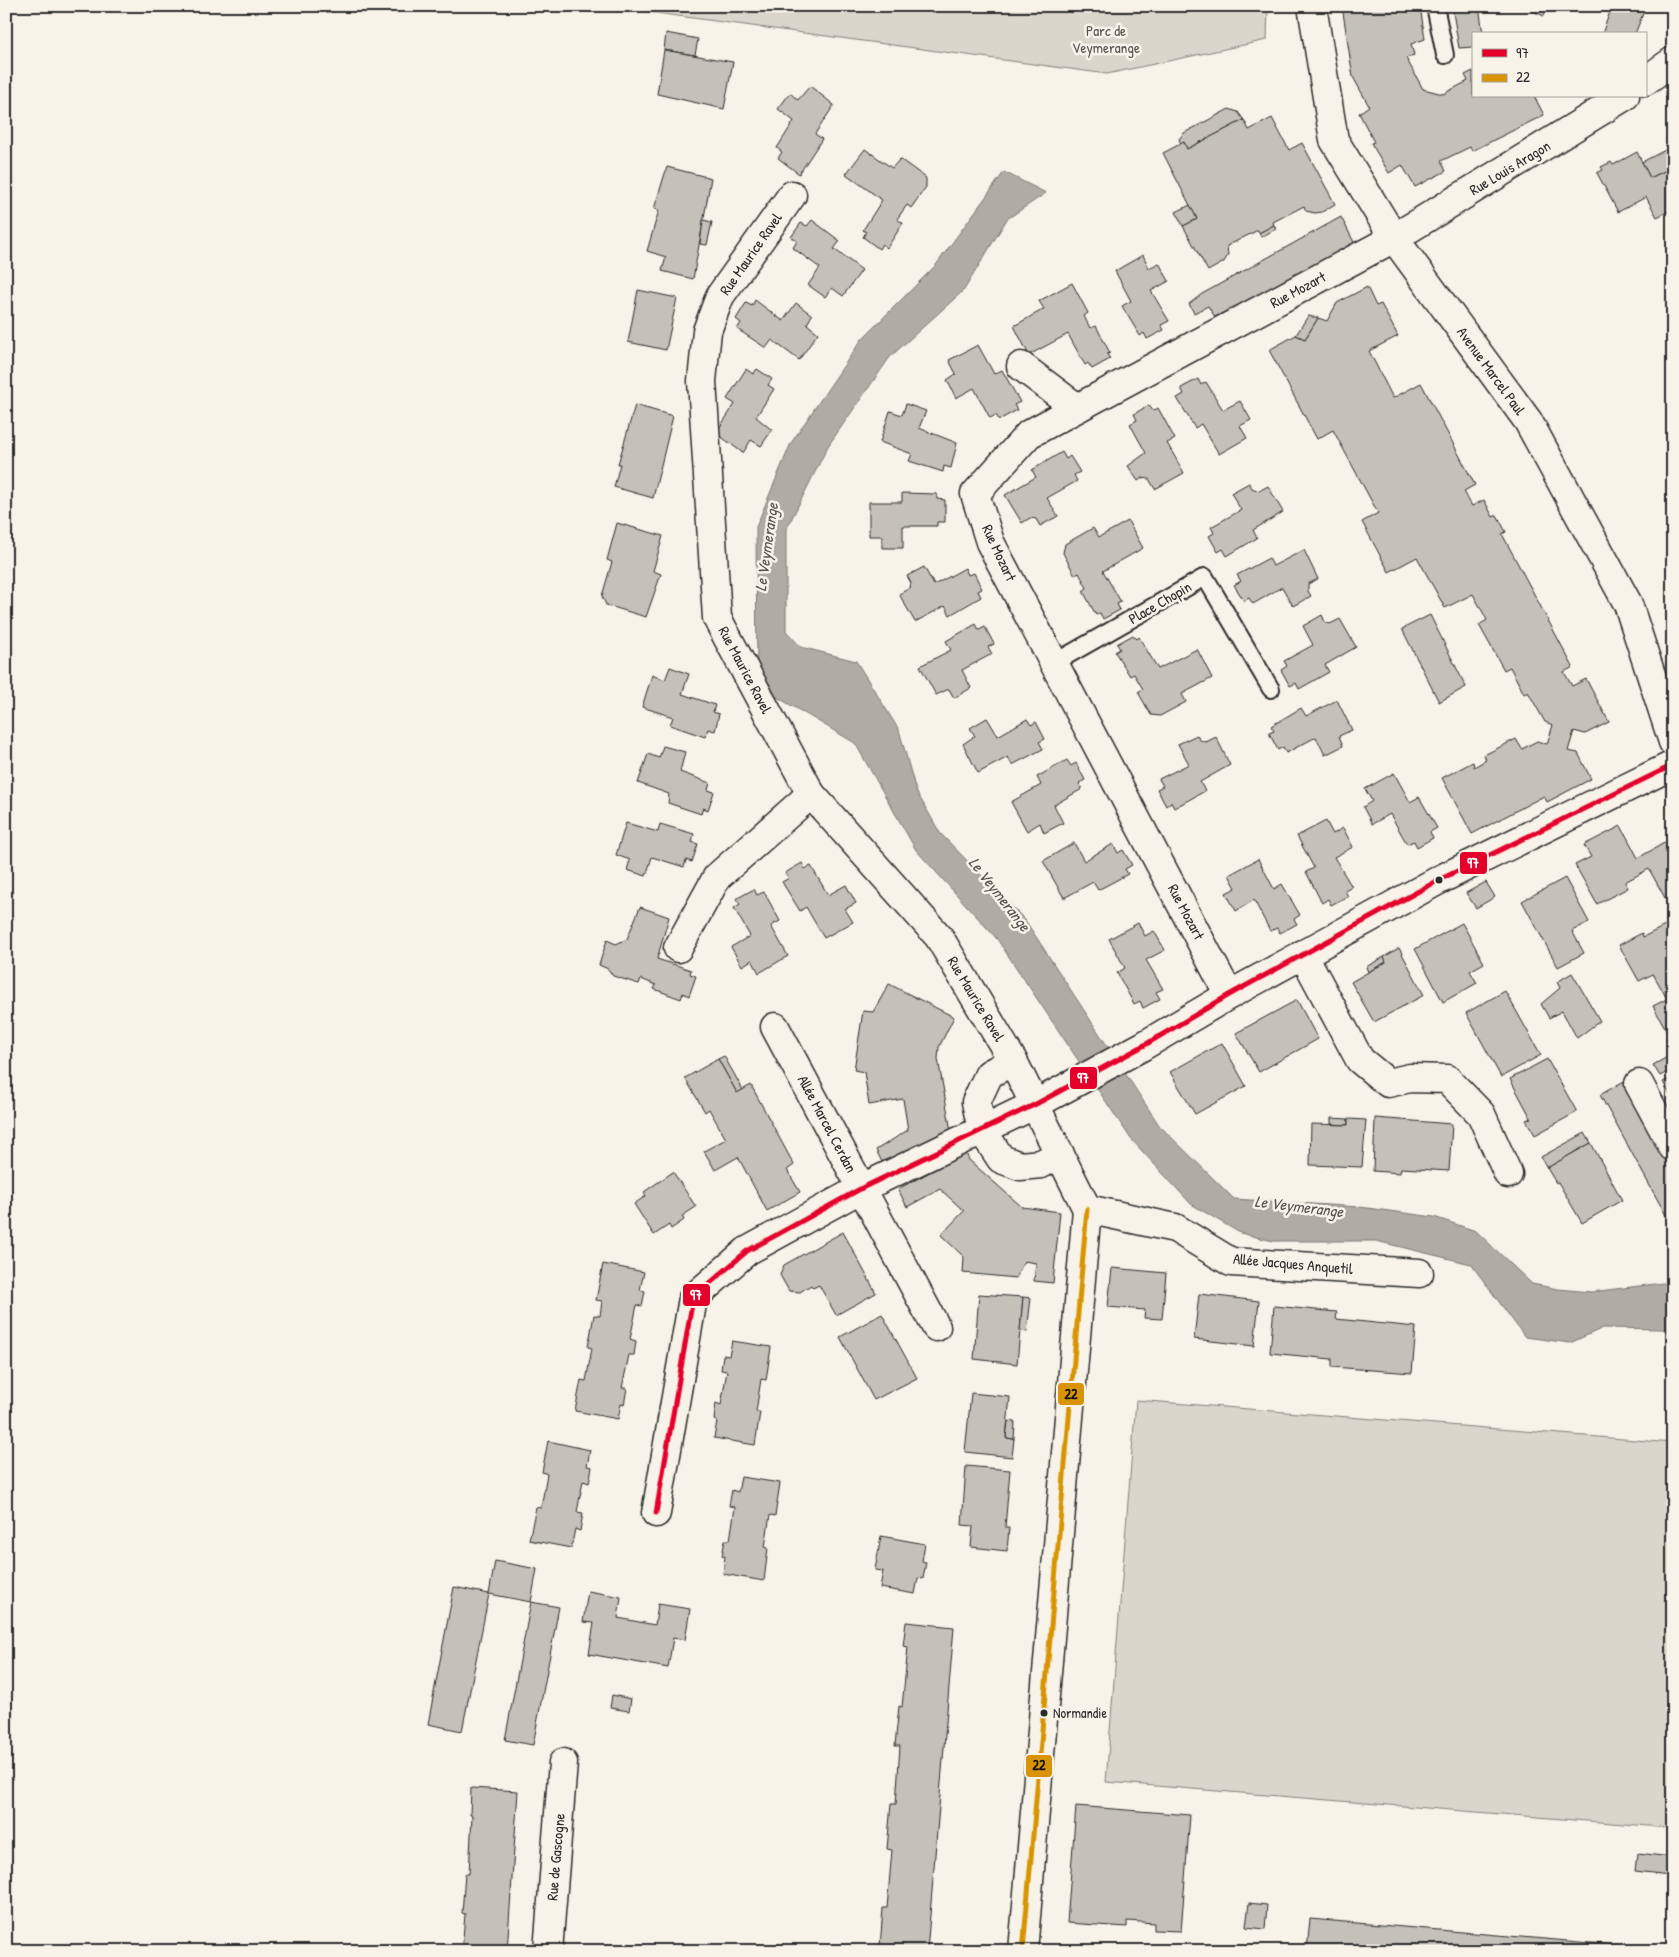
<svg xmlns="http://www.w3.org/2000/svg" width="1679" height="1957" font-family="'Patrick Hand',sans-serif">
  <rect width="100%" height="100%" fill="#f7f3e8"/>
  <filter id="ink" filterUnits="userSpaceOnUse"><feTurbulence type="fractalNoise" baseFrequency=".02" numOctaves="2"/><feDisplacementMap in="SourceGraphic" scale="10" xChannelSelector="R" yChannelSelector="G"/><feConvolveMatrix kernelMatrix="1 2 1 2 8 2 1 2 1" color-interpolation-filters="sRGB"/></filter>
  <g filter="url(#ink)">
    <g fill="#dad6cc" stroke="#82807c">
      <path d="M626,6H1268L1267,40L1107,74L626,9Z"/>
      <path d="M1136,1400L1673,1443V1828L1106,1782Z"/>
    </g>
    <path fill="#afaca4" stroke="#7a7874" d="M1004,172L1046,193L1007,219L964,290L890,357L828,446L786,530V631L801,647L856,661L899,730L916,791L940,833L1025,920L1159,1125L1234,1199L1360,1207L1434,1217L1476,1231L1532,1284L1558,1289L1591,1292L1663,1283L1673,1286V1334L1662,1329L1603,1328L1570,1343L1525,1337L1471,1264L1376,1241H1273L1240,1233L1191,1204L1131,1139L997,939L916,850L855,743L770,693L757,679L756,527L791,443L862,339L936,265Z"/>
    <g fill="#c4c1b9" stroke="#2b2b2b">
      <path d="M1342,6H1420L1425,39L1411,44L1414,55L1406,58L1423,89L1443,94L1468,81L1465,75L1473,71V96H1534L1544,115L1472,151L1470,147L1441,161L1446,171L1415,187L1402,165L1389,173L1371,143L1374,142L1359,113L1369,106L1353,77Z"/>
      <path d="M1452,6H1479L1483,34H1473V47L1459,48Z"/>
      <path d="M1521,6H1548L1544,16Z"/>
      <path d="M1612,6H1646L1635,34H1602Z"/>
      <path d="M666,33L698,39L695,55L664,50Z"/>
      <path d="M664,50L733,62L724,109L657,94Z"/>
      <path d="M810,86L834,105L815,134L822,139L799,174L778,158L782,152L777,148L794,121L778,109L790,93L798,100Z"/>
      <path d="M1229,109L1238,112L1244,120L1187,149L1184,142L1181,144L1179,139L1184,133Z"/>
      <path d="M1272,118L1289,150L1302,143L1335,204L1322,212L1315,213L1306,211L1304,206L1273,222L1274,225L1259,233L1258,230L1227,246L1228,255L1224,262L1208,271L1183,226L1197,219L1163,153L1184,142L1187,149L1244,120L1249,130Z"/>
      <path d="M1673,146V167L1650,178L1642,162Z"/>
      <path d="M865,149L892,168L900,159L926,178V187L911,208L907,205L897,219L903,223L887,248L882,244L879,249L863,237L866,232L863,230L882,200L846,174Z"/>
      <path d="M1637,152L1650,178L1673,167V209L1657,217L1646,197L1618,212L1597,173L1603,170L1601,167L1611,162L1613,165Z"/>
      <path d="M667,167L711,178L693,279L662,271L666,257L647,251L659,210L654,209Z"/>
      <path d="M1190,205L1197,219L1183,226L1176,212Z"/>
      <path d="M1341,217L1356,246L1215,317L1208,306L1194,313L1189,304L1202,294Z"/>
      <path d="M703,220L712,222L707,245L700,244Z"/>
      <path d="M812,220L840,241L834,249L862,270L843,296L832,288L825,297L808,285L820,268L793,248L797,241L791,237L801,223L807,226Z"/>
      <path d="M1274,225L1276,229L1261,237L1259,233Z"/>
      <path d="M1143,255L1149,268L1159,263L1169,281L1151,291L1169,321L1161,325L1164,330L1147,339L1144,333L1140,336L1122,306L1131,301L1115,271Z"/>
      <path d="M1072,283L1088,313L1084,316L1090,328L1096,326L1110,353L1107,354L1110,359L1092,369L1088,363L1085,365L1068,334L1029,355L1014,326L1044,309L1039,301Z"/>
      <path d="M1367,287L1376,306L1381,304L1398,336L1369,351L1393,398L1421,383L1475,485L1464,491L1468,499L1472,506L1484,500L1493,517L1497,515L1506,532L1502,534L1573,667L1564,672L1572,686L1586,679L1609,722L1585,734L1574,731L1568,751L1578,753L1591,779L1547,802L1544,796L1472,834L1442,778L1473,762L1474,767L1486,760L1484,755L1516,739L1522,749L1537,741L1547,744L1553,725L1545,722L1528,692L1524,694L1510,667L1504,670L1479,625L1487,620L1473,594L1445,608L1417,557L1389,572L1362,522L1378,513L1333,430L1317,439L1269,350L1296,335L1305,339L1318,318L1327,321L1337,303Z"/>
      <path d="M638,290L677,298L666,350L628,342Z"/>
      <path d="M755,300L783,321L796,303L812,315L807,324L818,333L799,360L772,340L766,348L737,329L741,323L736,319L746,303L752,306Z"/>
      <path d="M1308,316L1318,318L1305,339L1296,335Z"/>
      <path d="M978,345L994,374L1002,370L1020,402L1014,405L1017,410L999,420L996,415L990,418L974,388L956,398L947,380L956,374L949,360Z"/>
      <path d="M746,369L753,374L757,369L772,379L768,385L774,389L756,417L772,430L761,446L751,440L743,453L716,433L735,404L727,399Z"/>
      <path d="M1198,379L1201,385L1206,382L1223,410L1240,401L1251,420L1240,426L1247,438L1219,454L1201,424L1195,428L1177,398L1184,394L1181,388Z"/>
      <path d="M906,404L926,411L919,428L957,443L951,468L944,466L943,472L909,461L912,454L880,442L890,411L902,415Z"/>
      <path d="M635,405L673,416L653,498L614,487L620,464H618Z"/>
      <path d="M1149,405L1153,411L1158,408L1175,439L1167,443L1184,473L1155,489L1149,479L1142,478L1138,481L1128,466L1146,453L1130,424L1137,420L1134,414Z"/>
      <path d="M1062,452L1066,459L1070,456L1080,472L1074,475L1077,481L1047,498L1058,516L1040,526L1036,519L1030,518L1022,523L1005,495L1036,477L1032,470Z"/>
      <path d="M1249,483L1252,488L1259,491L1268,486L1283,512L1253,530L1257,538L1227,556L1223,549L1218,552L1209,536L1214,533L1211,527L1241,510L1231,493Z"/>
      <path d="M902,493L937,494V499L945,500V522H937V526H903V548H882V536H869V502H902Z"/>
      <path d="M1128,521L1143,548L1103,571L1121,602L1117,604L1120,610L1103,619L1100,613L1096,615L1083,591L1087,588L1079,573L1075,575L1063,553L1065,544L1093,528L1099,537Z"/>
      <path d="M617,523L663,536L653,571L661,574L646,617L606,605L602,596L612,562L607,560Z"/>
      <path d="M1304,550L1318,579L1308,584V591L1311,596L1293,606L1282,587L1253,604L1249,598L1244,601L1234,585L1241,581L1237,575L1269,558L1273,566Z"/>
      <path d="M924,567L934,585L965,568L968,575L974,573L982,589L978,591L981,597L950,615L945,606L915,622L899,594L910,588L911,583L907,576Z"/>
      <path d="M1322,615L1325,622L1330,624L1340,619L1356,647L1325,665L1329,672L1299,689L1296,683L1290,686L1281,670L1287,666L1284,661L1313,645L1303,626Z"/>
      <path d="M1430,615L1466,687L1439,702L1402,629Z"/>
      <path d="M976,624L979,630L985,627L994,644L988,647L992,654L962,670L971,688L954,698L949,689L936,695L920,666L951,650L946,641Z"/>
      <path d="M1133,635L1137,639L1139,637L1158,669L1197,649L1212,678L1182,694L1186,702L1160,716L1151,715L1138,692L1143,689L1134,674L1130,676L1115,652L1120,649L1117,644Z"/>
      <path d="M670,667L689,674L682,694L715,705L713,712L719,714L715,731L708,729L705,737L670,725L673,717L642,707L652,675L665,680Z"/>
      <path d="M1337,700L1352,730L1339,736L1343,746L1325,755L1316,737L1286,753L1283,747L1278,750L1269,733L1274,731L1271,726L1301,708L1306,716Z"/>
      <path d="M987,718L998,736L1027,719L1031,725L1036,722L1045,739L1039,742L1043,749L1012,765L1008,757L978,773L963,744L975,736L970,728Z"/>
      <path d="M1197,735L1200,740L1206,742L1216,737L1230,765L1200,782L1205,791L1174,808L1171,802L1166,806L1157,789L1163,786L1159,779L1189,764L1178,744Z"/>
      <path d="M663,746L685,752L680,772L710,783L708,790L714,792L708,810L703,808L701,814L668,803L669,794L638,783L648,754L659,758Z"/>
      <path d="M1067,760L1071,766L1076,763L1085,780L1079,783L1082,789L1054,805L1063,823L1044,833L1040,823L1027,831L1011,802L1041,785L1037,777Z"/>
      <path d="M1394,773L1410,802L1419,797L1437,828L1430,832L1433,838L1417,847L1414,841L1407,844L1390,814L1372,824L1363,807L1372,801L1365,789Z"/>
      <path d="M1326,821L1333,834L1343,828L1353,847L1334,857L1352,887L1345,891L1348,896L1331,905L1328,899L1322,903L1306,872L1314,868L1297,836Z"/>
      <path d="M626,823L658,832L660,824L694,834L692,842L698,844L692,862L686,860L684,867L652,857L646,876L627,870L630,860L616,855Z"/>
      <path d="M1621,826L1638,858L1673,838V905L1670,907L1649,869L1625,882L1628,888L1597,904L1575,865L1591,857L1584,845Z"/>
      <path d="M1074,843L1084,861L1113,844L1118,853L1123,850L1132,865L1125,869L1128,874L1098,890L1093,882L1064,898L1043,861Z"/>
      <path d="M1258,859L1274,889L1282,884L1300,915L1294,919L1297,924L1280,933L1277,928L1270,931L1254,900L1236,911L1226,893L1236,888L1229,875Z"/>
      <path d="M802,863L805,869L811,866L828,895L846,885L856,903L845,909L853,922L824,938L806,907L800,911L782,882L789,878L785,873Z"/>
      <path d="M1565,878L1589,922L1572,931L1584,953L1558,967L1522,901Z"/>
      <path d="M1486,882L1495,897L1476,908L1466,893Z"/>
      <path d="M754,889L757,895L764,892L780,921L771,926L788,956L759,973L752,960L742,966L731,947L750,936L734,908L740,904L736,899Z"/>
      <path d="M640,907L669,917L657,959L691,970L690,974L696,976L689,996L683,993L681,999L654,989L656,985L641,979L639,984L613,976L608,969L599,965L607,940L616,944L627,939Z"/>
      <path d="M1673,922V1042L1653,1006L1667,999L1660,986L1653,974L1639,981L1619,945L1642,933L1643,937Z"/>
      <path d="M1138,923L1145,936L1154,931L1165,950L1146,960L1163,989L1156,992L1160,999L1143,1008L1140,1001L1134,1004L1117,973L1125,968L1109,939Z"/>
      <path d="M1462,923L1484,963L1470,971L1477,983L1443,1002L1415,949Z"/>
      <path d="M1399,948L1424,995L1374,1022L1351,982L1386,962L1384,957Z"/>
      <path d="M1384,957L1386,962L1368,972L1366,967Z"/>
      <path d="M1572,973L1600,1021L1577,1038L1562,1011L1549,1018L1541,1004L1560,988L1557,982Z"/>
      <path d="M889,984L954,1017L939,1047L938,1059L951,1131L884,1166L876,1150L908,1130L903,1099L869,1105L864,1072L854,1070L863,1011L873,1012Z"/>
      <path d="M1505,991L1541,1055L1501,1077L1466,1013Z"/>
      <path d="M1297,1000L1318,1039L1259,1072L1236,1033Z"/>
      <path d="M1222,1043L1246,1086L1195,1114L1170,1072Z"/>
      <path d="M1673,1054V1069L1660,1076L1653,1065Z"/>
      <path d="M724,1056L743,1090L737,1093L718,1059Z"/>
      <path d="M718,1059L737,1093L751,1085L794,1165L787,1170L800,1192L767,1211L738,1157L715,1170L704,1151L726,1139L709,1109L705,1112L685,1078Z"/>
      <path d="M1547,1059L1577,1112L1535,1135L1526,1120L1531,1118L1510,1079Z"/>
      <path d="M1673,1077V1100L1663,1082Z"/>
      <path d="M1624,1081L1673,1170V1228L1600,1095Z"/>
      <path d="M1331,1118L1348,1119V1125L1331,1124Z"/>
      <path d="M1375,1118L1452,1124L1449,1171L1401,1168L1400,1173L1373,1171Z"/>
      <path d="M1348,1119L1366,1120L1362,1167L1310,1165L1311,1124L1348,1125Z"/>
      <path d="M1585,1133L1591,1143L1547,1168L1541,1157Z"/>
      <path d="M1591,1143L1622,1200L1582,1223L1558,1182L1556,1183L1547,1168Z"/>
      <path d="M966,1153L969,1160L1022,1207L1060,1212L1053,1283L1034,1281L1036,1263L1024,1261L1016,1278L963,1273L964,1257L941,1235L964,1211L940,1189L907,1207L898,1189Z"/>
      <path d="M673,1172L696,1207L682,1216L684,1220L671,1229L669,1225L654,1235L634,1204L646,1196L644,1192Z"/>
      <path d="M843,1232L876,1293L836,1315L819,1285L813,1288L811,1285L800,1292L789,1291L780,1275L784,1265Z"/>
      <path d="M603,1264L644,1272L640,1290L645,1291L642,1306L637,1305L630,1339L636,1341L634,1355H629L622,1388H627L624,1405L621,1404L618,1419L575,1411L581,1380L586,1381L592,1348L588,1347L594,1315L600,1316L602,1301L596,1300Z"/>
      <path d="M1112,1268L1166,1273L1162,1319L1144,1318L1145,1310L1108,1307Z"/>
      <path d="M979,1294L1023,1297L1017,1364L974,1359Z"/>
      <path d="M1199,1294L1259,1301L1254,1346L1194,1339Z"/>
      <path d="M1023,1297L1031,1298L1027,1332L1020,1331Z"/>
      <path d="M1274,1306L1337,1312L1336,1319L1416,1327L1412,1373L1332,1367V1359L1270,1353Z"/>
      <path d="M882,1314L917,1378L874,1400L840,1337Z"/>
      <path d="M732,1341L771,1347L766,1380L761,1379L756,1412H760L755,1445L714,1438L717,1421L714,1420L716,1403L721,1405L727,1371L721,1370L723,1355L729,1356Z"/>
      <path d="M971,1393L1010,1397L1006,1438L1014,1439L1012,1457L965,1452Z"/>
      <path d="M1008,1421L1015,1422L1014,1439L1006,1438Z"/>
      <path d="M548,1441L590,1450L587,1466L592,1467L589,1483L583,1481L577,1512L583,1513L580,1531L575,1529L571,1548L529,1540L536,1507L541,1508L547,1474L542,1472Z"/>
      <path d="M966,1466L1010,1470L1005,1528H1009L1007,1551L971,1547L973,1526L962,1525Z"/>
      <path d="M741,1477L780,1483L775,1516L770,1515L765,1547L768,1548L764,1581L723,1574L725,1556H722L725,1540H730L735,1507L729,1506L732,1490L738,1492Z"/>
      <path d="M881,1536L925,1544L922,1561L926,1562L923,1579L918,1578L915,1594L880,1588L883,1571L875,1570Z"/>
      <path d="M495,1561L537,1569L531,1602L489,1594Z"/>
      <path d="M454,1587L489,1594L462,1731L428,1724Z"/>
      <path d="M588,1591L621,1597L618,1618L655,1625L658,1604L690,1609L685,1640L673,1638L668,1668L589,1654L594,1623L583,1622Z"/>
      <path d="M531,1602L559,1607L533,1745L505,1740Z"/>
      <path d="M906,1622L954,1627L927,1951H884V1948L880,1947L883,1908H887L892,1850L887,1849L891,1804H896L900,1746H895L899,1706L902,1707L908,1647L903,1646Z"/>
      <path d="M612,1695L631,1699L629,1711L610,1708Z"/>
      <path d="M471,1788L518,1791L507,1951H462L465,1914L462,1913L465,1874H469L472,1815H470Z"/>
      <path d="M1076,1806L1190,1815L1181,1931L1154,1930V1923L1127,1921V1927L1067,1923Z"/>
      <path d="M1637,1853L1672,1857L1670,1876L1635,1872Z"/>
      <path d="M1249,1903L1267,1905L1265,1929L1246,1927Z"/>
      <path d="M1310,1919L1673,1950V1951H1307Z"/>
    </g>
    <g fill="none" stroke-linecap="round" stroke-linejoin="round">
      <g stroke="#2b2b2b" stroke-width="20">
        <g id="service">
          <path d="M1435,6L1445,55"/>
          <path d="M1054,663L1205,577L1271,689"/>
        </g>
      </g>
      <g stroke="#2b2b2b" stroke-width="31">
        <g id="minor">
          <path d="M1312,6L1334,140L1394,238L1528,421L1628,604L1673,742"/>
          <path d="M1645,81L1673,61"/>
          <path d="M792,195L720,296L707,331L702,381L717,618L811,794L939,937L1013,1061"/>
          <path d="M1021,366L1077,408"/>
          <path d="M678,948L717,877L811,794"/>
          <path d="M1303,954L1360,1060L1388,1083L1410,1078L1447,1079L1481,1114L1508,1174"/>
          <path d="M1229,995L990,542L975,494L1029,434L1394,238L1625,96"/>
          <path d="M775,1027L936,1327"/>
          <path d="M1639,1084L1673,1147"/>
          <path d="M1060,1154L1041,1164L1020,1166L1001,1159L982,1130L976,1102L989,1074L1013,1061L1087,1209"/>
          <path d="M1087,1209L1175,1228L1231,1262L1419,1273"/>
          <path d="M656,1513L693,1298L747,1251L862,1188L1036,1104L1143,1046L1229,995L1439,880L1673,765"/>
          <path d="M548,1951L563,1763"/>
          <path d="M1023,1951L1087,1209"/>
        </g>
      </g>
      <use href="#service" stroke="#f7f3e8" stroke-width="16"/>
      <use href="#minor" stroke="#f7f3e8" stroke-width="28"/>
      <g stroke="#f7f3e8" stroke-width="9">
        <path id="bus-1" d="M656,1513L693,1298L747,1251L862,1188L1036,1104L1143,1046L1229,995L1439,880L1673,765"/>
      </g>
      <g stroke="#f7f3e8" stroke-width="9">
        <path id="bus-2" d="M1023,1951L1087,1209"/>
      </g>
      <use href="#bus-1" stroke="#e4002b" stroke-width="5"/>
      <use href="#bus-2" stroke="#d89406" stroke-width="5"/>
    </g>
  </g>
  <g fill="#2b2b2b" stroke="#f7f3e8" stroke-width="2">
    <circle cx="1439" cy="880" r="4.5"/>
    <circle cx="1044" cy="1713" r="4.5"/>
  </g>
  <g text-anchor="middle" stroke-width="5" stroke-linejoin="round" paint-order="stroke">
    <g font-size="14" fill="#2b2b2b" stroke="#f7f3e8" text-anchor="start">
      <text x="1053" y="1718">Normandie</text>
    </g>
    <g font-size="15" fill="#575653" stroke="#f7f3e8">
      <text x="1106" y="36">Parc de<tspan x="1106" dy="17">Veymerange</tspan></text>
    </g>
    <g font-size="15" fill="#2b2b2b" stroke="#f7f3e8">
      <text transform="translate(1510 168) rotate(-31)" y="5">Rue Louis Aragon</text>
      <text transform="translate(751 254) rotate(-55)" y="5">Rue Maurice Ravel</text>
      <text transform="translate(1298 290) rotate(-28)" y="5">Rue Mozart</text>
      <text transform="translate(1491 371) rotate(54)" y="5">Avenue Marcel Paul</text>
      <text transform="translate(999 553) rotate(65)" y="5">Rue Mozart</text>
      <text transform="translate(1160 603) rotate(-30)" y="5">Place Chopin</text>
      <text transform="translate(745 670) rotate(62)" y="5">Rue Maurice Ravel</text>
      <text transform="translate(1186 912) rotate(62)" y="5">Rue Mozart</text>
      <text transform="translate(976 999) rotate(59)" y="5">Rue Maurice Ravel</text>
      <text transform="translate(827 1124) rotate(62)" y="5">Allée Marcel Cerdan</text>
      <text transform="translate(1293 1264) rotate(5)" y="5">Allée Jacques Anquetil</text>
      <text transform="translate(556 1857) rotate(-85)" y="5">Rue de Gascogne</text>
    </g>
    <g font-size="16" font-style="italic" fill="#53524f" stroke="#f7f3e8">
      <text transform="translate(766 547) rotate(-82)" y="6">Le Veymerange</text>
      <text transform="translate(1000 894) rotate(52)" y="6">Le Veymerange</text>
      <text transform="translate(1299 1206) rotate(7)" y="6">Le Veymerange</text>
    </g>
  </g>
  <g stroke="#f7f3e8" stroke-width="2">
    <rect x="1459" y="851" width="29" height="24" rx="5" fill="#e4002b"/>
    <rect x="1069" y="1066" width="29" height="24" rx="5" fill="#e4002b"/>
    <rect x="682" y="1283" width="29" height="24" rx="5" fill="#e4002b"/>
    <rect x="1057" y="1382" width="28" height="24" rx="5" fill="#d89406"/>
    <rect x="1025" y="1754" width="28" height="24" rx="5" fill="#d89406"/>
  </g>
  <g font-size="14" text-anchor="middle" font-weight="bold" fill="#fff">
    <text x="1473" y="868">97</text>
    <text x="1083" y="1083">97</text>
    <text x="696" y="1300">97</text>
  </g>
  <g font-size="14" text-anchor="middle" font-weight="bold" fill="#111">
    <text x="1071" y="1399">22</text>
    <text x="1039" y="1770">22</text>
  </g>
  <rect width="1679" height="1957" fill="none" stroke="#f7f3e8" stroke-width="25"/>
  <rect x="12" y="12" width="1654" height="1932" fill="none" stroke="#2b2b2b" stroke-width="2" filter="url(#ink)"/>
  <rect x="1472" y="32" width="175" height="65" fill="#f7f3e8" stroke="#a5a39c"/>
  <rect x="1482" y="49" width="25" height="8" fill="#e4002b" stroke="#a5a39c"/>
  <text x="1516" y="58" font-size="15" fill="#2b2b2b">97</text>
  <rect x="1482" y="74" width="25" height="8" fill="#d89406" stroke="#a5a39c"/>
  <text x="1516" y="82" font-size="15" fill="#2b2b2b">22</text>
</svg>
